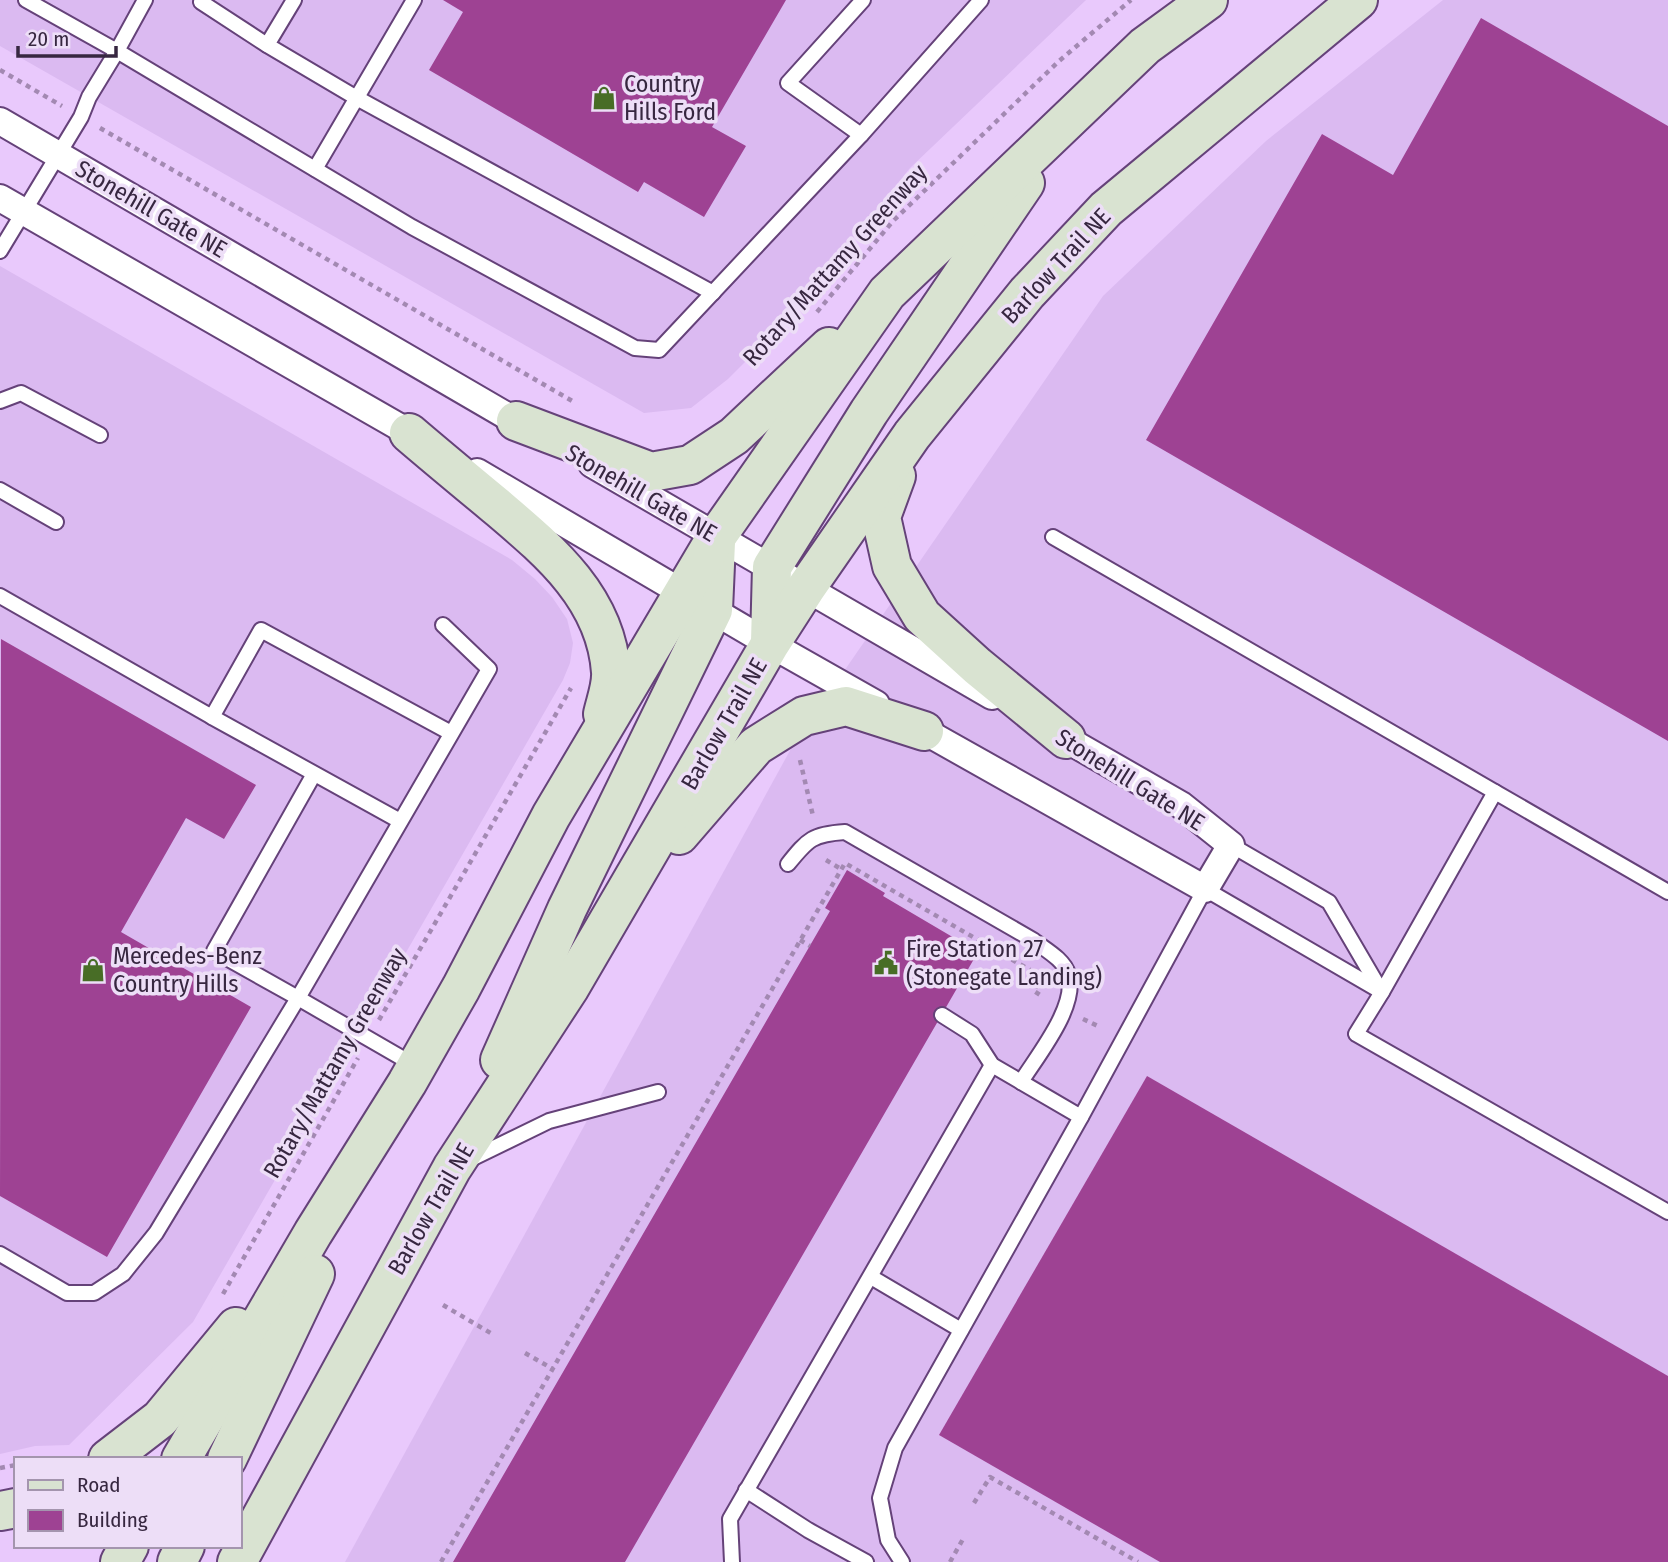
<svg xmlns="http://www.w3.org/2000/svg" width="1668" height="1562" font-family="'Fira Sans Condensed',sans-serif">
  <rect width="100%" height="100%" fill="#e9c9fc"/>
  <g fill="#dbbaf1">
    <path d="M0,0H1086L910,168L792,315L728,379L691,408L644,413L0,46Z"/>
    <path d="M1443,0H1668V1562H345L793,745L1103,296L1266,141Z"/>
    <path d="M0,266L512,560L535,579L552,597L567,619L573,643L570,663L563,680L193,1322L69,1445L35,1446L0,1454Z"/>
  </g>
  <g fill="#9e4293">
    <path d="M443,0H786L712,127L746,146L704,217L644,182L638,192L429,70L463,12Z"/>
    <path d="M1481,18L1668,126V741L1146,440L1322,134L1393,175Z"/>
    <path d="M1,639L256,785L224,839L186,818L121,932L251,1007L107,1257L0,1196Z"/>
    <path d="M847,870L885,893L883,896L978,952L625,1562H453L830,911L825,908Z"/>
    <path d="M1147,1076L1668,1376V1562H1160L939,1435Z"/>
  </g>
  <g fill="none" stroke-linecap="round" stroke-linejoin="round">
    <g stroke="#654279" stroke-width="18">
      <g id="lane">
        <path d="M26,0L117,51L145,0"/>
        <path d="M294,0L267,45L355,97L713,293"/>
        <path d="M201,2L267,45"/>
        <path d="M861,135L788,83L863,0"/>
        <path d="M315,169L414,0"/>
        <path d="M0,251L81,117L89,97L117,51L412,227L635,348L659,350L861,135L981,0"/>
        <path d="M0,401L21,393L100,435"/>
        <path d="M0,490L56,522"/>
        <path d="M1053,537L1495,792"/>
        <path d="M0,596L212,717"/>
        <path d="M314,774L214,951L298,998L489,669L443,625"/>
        <path d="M400,821L212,717L261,630L451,733"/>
        <path d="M1231,845L1329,902L1381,991"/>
        <path d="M788,864C808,839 813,834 845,832L1033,940C1044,949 1064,959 1068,974C1079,1005 1037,1056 1021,1082"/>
        <path d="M1382,992L1495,792L1668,892"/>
        <path d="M942,1015L972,1034L992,1065L1081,1117"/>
        <path d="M469,1160L549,1121L658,1092"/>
        <path d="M0,1254L67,1293H94L123,1274L156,1233L298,998L414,1065"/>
        <path d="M871,1277L961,1330"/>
        <path d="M746,1490L808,1530L866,1562"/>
        <path d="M732,1562L730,1519L992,1065"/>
        <path d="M902,1562L888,1540L880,1498L895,1448L1081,1117L1205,889L1382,992L1356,1034L1668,1212"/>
      </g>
    </g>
    <g stroke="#654279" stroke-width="30">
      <g id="street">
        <path d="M0,121L531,430"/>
        <path d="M0,198L422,440"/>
        <path d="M592,464L992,696"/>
        <path d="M477,472L770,644L876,704"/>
        <path d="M910,723L1205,889L1231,845L1181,805L1052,731"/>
      </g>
    </g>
    <g stroke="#654279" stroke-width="42">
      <g id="secondary">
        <path d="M516,421L651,472L690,465L734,436L829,347"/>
        <path d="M409,433C437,457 466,481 495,505C548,550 606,597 611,672C612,685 606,701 603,714"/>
        <path d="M896,476L881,517L892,566L922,616L977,666L1066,739"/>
        <path d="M770,642L772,567L869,412L1025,183"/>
        <path d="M679,835L756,746L804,716L846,706L924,731"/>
        <path d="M500,1060L567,909L713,610L716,542"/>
        <path d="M108,1459L160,1419L236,1327"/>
        <path d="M181,1459L313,1233L407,1083L461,988L551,816L717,536L887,293L1145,46L1208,0"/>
        <path d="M227,1459L315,1274"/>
        <path d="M0,1511L16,1508"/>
        <path d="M120,1562L129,1546"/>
        <path d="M177,1562L185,1546"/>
        <path d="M237,1562L452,1168L570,987L770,644L806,588L912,435L1027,293L1106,209L1358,0"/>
      </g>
    </g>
    <g stroke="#a389b2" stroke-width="4.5" stroke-dasharray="5 5" stroke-linecap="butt">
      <path d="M0,70L62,106"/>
      <path d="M100,128L574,402"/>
      <path d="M817,312L893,221L1059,61L1131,0"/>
      <path d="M800,760L813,816"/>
      <path d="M826,860L841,869"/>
      <path d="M800,940L810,946"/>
      <path d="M1040,976L1042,977L1034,991L1043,997"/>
      <path d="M1083,1019L1100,1027"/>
      <path d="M379,1020L571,688"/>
      <path d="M223,1294L358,1058"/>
      <path d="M443,1305L494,1335"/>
      <path d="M525,1353L553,1369"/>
      <path d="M0,1468L16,1465"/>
      <path d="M974,1503L990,1477L1138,1562"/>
      <path d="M441,1562L845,863L1030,970"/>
      <path d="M950,1562L963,1539"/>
    </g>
    <use href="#lane" stroke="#fff" stroke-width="14"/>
    <use href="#street" stroke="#fff" stroke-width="26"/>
    <use href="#secondary" stroke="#d9e3d1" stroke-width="38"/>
  </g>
  <defs>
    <g id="shop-bare" transform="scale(1.89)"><path d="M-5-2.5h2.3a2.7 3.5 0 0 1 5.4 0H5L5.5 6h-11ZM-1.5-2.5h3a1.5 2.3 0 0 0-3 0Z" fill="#486d26" stroke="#eddef7" stroke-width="2.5" paint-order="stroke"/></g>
    <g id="civic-bare" transform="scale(1.89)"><path d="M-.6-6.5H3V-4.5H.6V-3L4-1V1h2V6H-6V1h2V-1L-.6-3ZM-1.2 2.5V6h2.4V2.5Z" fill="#486d26" stroke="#eddef7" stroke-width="2.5" paint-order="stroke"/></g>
  </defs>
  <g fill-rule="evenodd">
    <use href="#shop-bare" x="604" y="98"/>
    <use href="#civic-bare" x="886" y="963"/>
    <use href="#shop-bare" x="93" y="970"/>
  </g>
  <g text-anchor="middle" stroke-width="7" stroke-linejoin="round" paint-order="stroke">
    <g font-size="24" fill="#372740" stroke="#eddef7" text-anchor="start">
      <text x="624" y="92">Country<tspan x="624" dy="28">Hills Ford</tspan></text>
      <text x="906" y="957">Fire Station 27<tspan x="906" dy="28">(Stonegate Landing)</tspan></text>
      <text x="113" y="964">Mercedes-Benz<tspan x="113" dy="28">Country Hills</tspan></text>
    </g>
    <g font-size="24" fill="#372740" stroke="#eddef7">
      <text transform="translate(151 209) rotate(30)" y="8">Stonehill Gate NE</text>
      <text transform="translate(835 265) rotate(-48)" y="8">Rotary/Mattamy Greenway</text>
      <text transform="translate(1056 266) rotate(-47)" y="8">Barlow Trail NE</text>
      <text transform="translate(641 493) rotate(30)" y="8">Stonehill Gate NE</text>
      <text transform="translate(724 724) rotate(-60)" y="8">Barlow Trail NE</text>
      <text transform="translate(1130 780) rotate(32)" y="8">Stonehill Gate NE</text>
      <text transform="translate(335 1063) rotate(-60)" y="8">Rotary/Mattamy Greenway</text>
      <text transform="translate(431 1209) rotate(-60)" y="8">Barlow Trail NE</text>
    </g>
  </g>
  <rect x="14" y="1457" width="228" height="91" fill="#eddef7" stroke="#a495ae" stroke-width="2"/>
  <rect x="28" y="1480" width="35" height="10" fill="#d9e3d1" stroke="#a495ae" stroke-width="2"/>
  <text x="77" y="1492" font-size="21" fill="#372740">Road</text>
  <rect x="28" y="1510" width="35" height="21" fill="#9e4293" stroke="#a495ae" stroke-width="2"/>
  <text x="77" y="1527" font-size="21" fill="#372740">Building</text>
  <path d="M18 46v10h98v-10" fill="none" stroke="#372740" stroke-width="3.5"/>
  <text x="28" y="46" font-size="21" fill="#372740" stroke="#eddef7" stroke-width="5" paint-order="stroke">20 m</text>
</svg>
